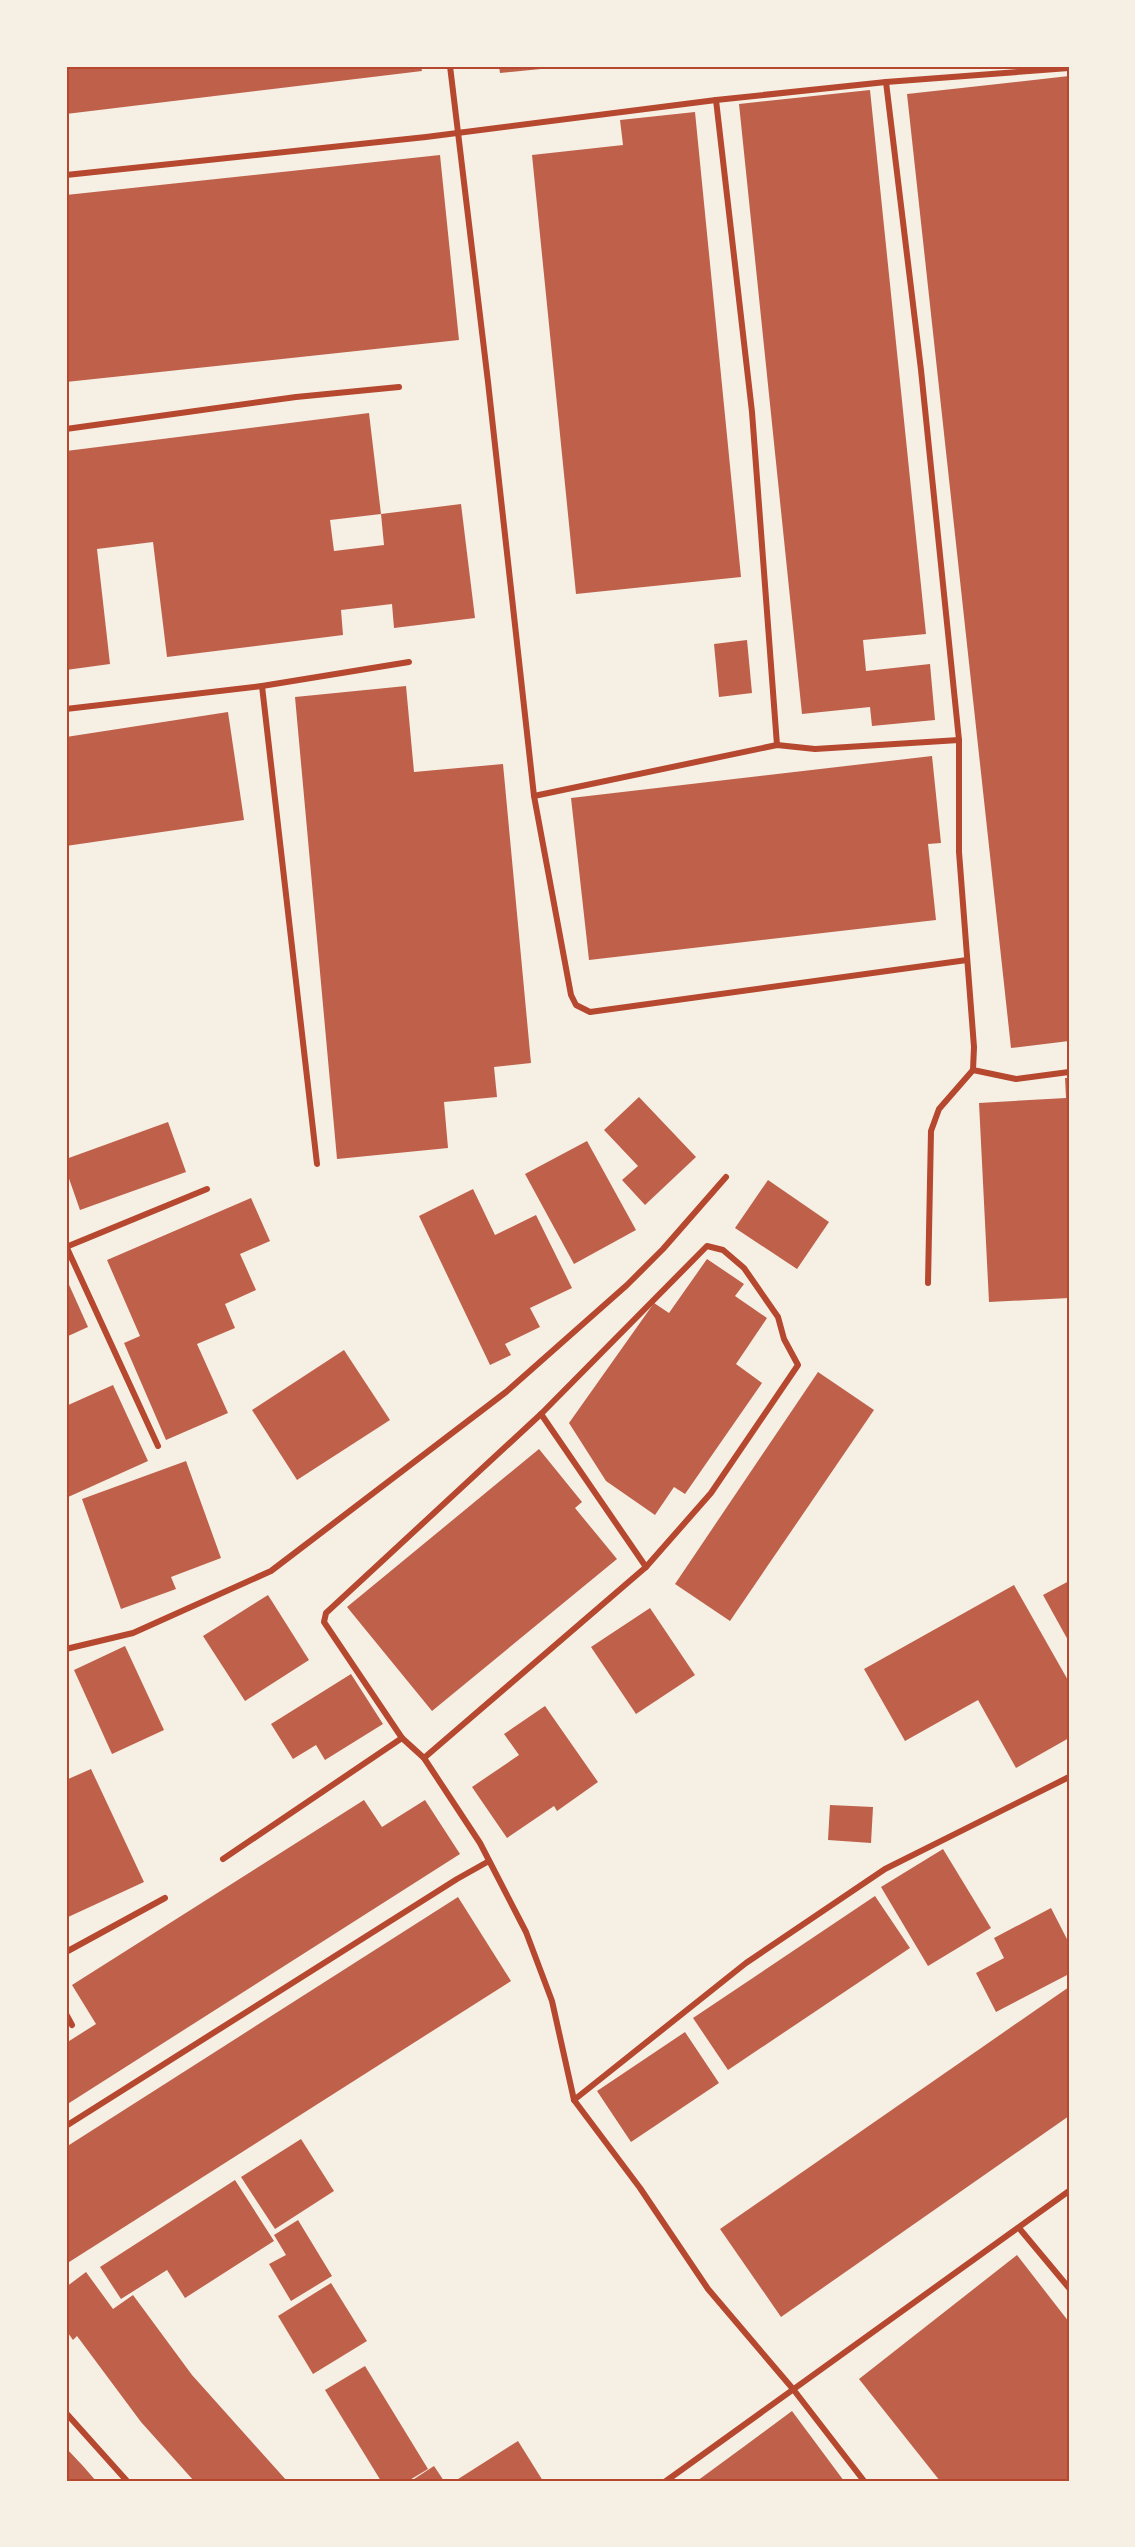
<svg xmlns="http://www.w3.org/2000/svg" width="1135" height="2547" font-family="Inter,sans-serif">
  <rect width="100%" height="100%" fill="#f6efe4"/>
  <g fill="#bf614a">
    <path d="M66,66H421L422,71L66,114Z"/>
    <path d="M499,66H550L551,68L500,73Z"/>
    <path d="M1069,76V1041L1011,1048L907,94Z"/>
    <path d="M870,90L926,634L863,640L866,671L930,664L935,720L872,726L870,707L802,714L739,104Z"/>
    <path d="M695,112L741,577L576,594L532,155L623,145L620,120Z"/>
    <path d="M440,155L459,340L66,382V195Z"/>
    <path d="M369,413L381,514L330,520L334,551L384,545L381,514L461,504L475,618L394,628L392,604L341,610L343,635L167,657L153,542L97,549L110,664L66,670V451Z"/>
    <path d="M747,640L752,693L719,697L714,644Z"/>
    <path d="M406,686L414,772L503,764L531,1063L494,1067L497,1097L444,1102L448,1148L337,1159L295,697Z"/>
    <path d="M228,712L244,820L66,846V737Z"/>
    <path d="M932,756L941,843L928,844L936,920L589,960L571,798Z"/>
    <path d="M1065,1078H1069V1298L989,1302L979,1103L1066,1098Z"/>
    <path d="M639,1097L696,1157L645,1205L622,1180L638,1166L604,1130Z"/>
    <path d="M168,1122L186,1172L80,1210L66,1170V1159Z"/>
    <path d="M587,1141L636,1230L574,1264L525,1174Z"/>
    <path d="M768,1180L829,1222L797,1269L735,1228Z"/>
    <path d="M473,1189L495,1235L536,1215L572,1288L530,1308L540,1327L505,1344L511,1355L490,1365L419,1216Z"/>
    <path d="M251,1198L270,1241L240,1254L256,1290L225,1304L235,1328L197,1344L228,1413L166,1440L124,1343L140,1336L107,1260Z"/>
    <path d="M707,1259L744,1284L735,1296L767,1318L736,1364L762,1383L685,1494L674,1487L655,1515L606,1481L569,1423L654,1303L669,1313Z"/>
    <path d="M66,1278L88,1327L66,1337Z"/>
    <path d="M344,1350L390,1420L297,1480L252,1410Z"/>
    <path d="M818,1372L874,1410L730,1621L675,1584Z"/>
    <path d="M113,1385L148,1461L66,1498V1406Z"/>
    <path d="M539,1449L582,1502L575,1508L617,1559L432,1711L347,1607Z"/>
    <path d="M186,1461L221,1558L171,1577L176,1589L121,1609L82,1499Z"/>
    <path d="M1069,1581V1642L1043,1595Z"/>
    <path d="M1014,1585L1069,1682V1738L1016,1768L978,1700L905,1741L864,1669Z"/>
    <path d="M268,1595L309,1660L245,1701L203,1636Z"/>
    <path d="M650,1608L695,1675L636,1714L591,1647Z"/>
    <path d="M125,1646L164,1730L112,1754L74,1670Z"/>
    <path d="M351,1674L383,1724L325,1760L316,1745L293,1759L271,1724Z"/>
    <path d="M545,1706L598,1782L557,1811L554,1806L507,1838L472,1787L519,1755L504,1734Z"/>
    <path d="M91,1769L144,1882L66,1918V1780Z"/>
    <path d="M364,1800L382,1827L425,1800L460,1854L66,2105V2043L96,2024L72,1985Z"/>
    <path d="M830,1805L873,1807L871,1843L828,1840Z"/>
    <path d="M943,1849L991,1928L928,1966L881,1887Z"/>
    <path d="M875,1896L910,1948L728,2070L693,2018Z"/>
    <path d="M458,1897L511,1981L66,2264V2147Z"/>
    <path d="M1051,1908L1069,1943V1974L996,2012L976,1973L1004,1958L994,1938Z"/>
    <path d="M1069,1987V2116L781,2317L720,2229Z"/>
    <path d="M685,2032L719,2083L631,2142L597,2091Z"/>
    <path d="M301,2139L334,2191L275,2229L241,2177Z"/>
    <path d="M235,2180L274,2241L185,2298L167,2270L121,2299L100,2267Z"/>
    <path d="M298,2220L332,2276L291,2301L269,2264L286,2255L274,2235Z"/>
    <path d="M1017,2255L1069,2322V2481H940L859,2379Z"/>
    <path d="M86,2272L113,2309L133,2295L192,2375L287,2481H194L141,2422L77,2336L73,2340L66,2330V2287Z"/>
    <path d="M331,2283L367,2341L313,2374L278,2316Z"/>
    <path d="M365,2366L428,2469L408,2481H381L325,2390Z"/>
    <path d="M792,2411L844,2481H697L742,2448Z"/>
    <path d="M518,2441L543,2481H455Z"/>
    <path d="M66,2448L83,2466L96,2481H66Z"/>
    <path d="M434,2466L444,2481H411Z"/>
  </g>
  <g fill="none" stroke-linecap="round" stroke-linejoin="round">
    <g stroke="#b5482f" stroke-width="6">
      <path d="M450,66L488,382L534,796L571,995L576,1005L590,1012L967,960"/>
      <path d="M886,82L921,370L959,740V852L974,1047L973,1070L1016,1079L1069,1072"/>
      <path d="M716,100L752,412L777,745"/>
      <path d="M66,175L426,137L716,100L886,82L1069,68"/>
      <path d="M66,429L296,397L399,387"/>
      <path d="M262,686L317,1164"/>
      <path d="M66,709L262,686L409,662"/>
      <path d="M534,796L777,745L815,749L959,740"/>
      <path d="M66,1246L158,1446"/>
      <path d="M66,1247L207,1189"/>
      <path d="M928,1283L931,1131L939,1109L973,1070"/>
      <path d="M646,1567L711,1493L798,1365L784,1339L778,1317L744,1268L723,1250L707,1246L541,1414L326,1613L324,1622L402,1738L424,1758L480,1843L526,1932L552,2001L574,2100L640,2188L708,2289L793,2389L864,2481"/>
      <path d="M66,1649L133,1633L271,1571L506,1392L627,1285L663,1249L726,1177"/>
      <path d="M424,1758L646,1567L541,1414"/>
      <path d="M223,1859L402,1738"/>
      <path d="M66,1952L165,1898"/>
      <path d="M66,2014L72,2025"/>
      <path d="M574,2100L746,1963L885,1869L1069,1777"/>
      <path d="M66,2126L457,1879L489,1861"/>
      <path d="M1019,2228L1069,2288"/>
      <path d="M66,2413L127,2481"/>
      <path d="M666,2481L1069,2191"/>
    </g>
  </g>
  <rect width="1135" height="2547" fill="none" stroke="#f6efe4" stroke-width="135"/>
  <rect x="68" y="68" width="1000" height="2412" fill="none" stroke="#b5482f" stroke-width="2"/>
</svg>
